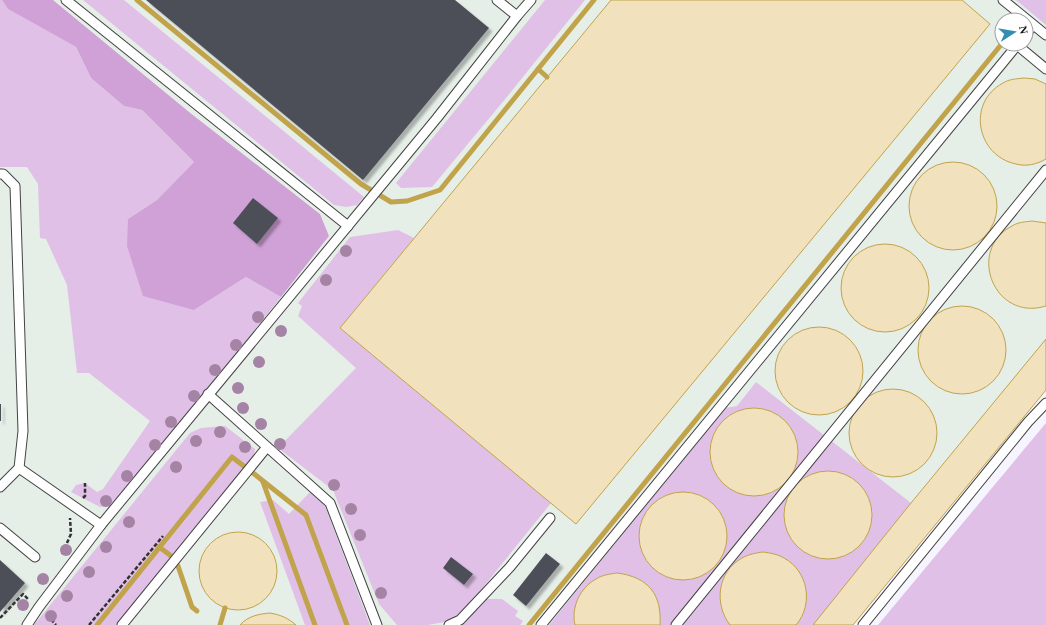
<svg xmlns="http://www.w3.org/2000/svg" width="1046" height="625" font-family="Georgia,serif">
  <defs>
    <filter id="shadow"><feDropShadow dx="3.5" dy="3.5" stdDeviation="1" flood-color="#0004"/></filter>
  </defs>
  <rect width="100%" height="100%" fill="#f6f4fe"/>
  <path fill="#e6eee8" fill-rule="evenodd" d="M0,0H1046V390L853,625H0ZM1002,20H1026V44H1002Z"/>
  <g fill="#e0c0e6">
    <path d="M0,0H2L8,9L76,47L91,78L124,106L142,110L194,162L157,200L128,219L194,310L246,277L281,297L112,506L100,507L71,492L76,485L85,483L97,492L103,489L150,421L89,373H77L67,285L46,239L40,238L38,184L27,167H0Z"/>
    <path d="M83,0H124L364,197L357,205L346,207L334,205Z"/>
    <path d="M545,0H585L506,98L432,187L401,188L396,183Z"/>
    <path d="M1016,0H1046V25Z"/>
    <path d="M398,230L414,238L340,328L551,503L468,606L450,621L428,625H397L379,604L333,490L278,448L356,368L298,316L302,306L298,303L350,237Z"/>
    <path d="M756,382L911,503L815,625H549L725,408L737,406Z"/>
    <path d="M1046,423V625H878Z"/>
    <path d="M225,426L255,449L254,456L117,625H34L190,433L201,428Z"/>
    <path d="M310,492L325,506L370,625H305L260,502L273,500L289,514Z"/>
    <path d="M485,599H502L518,611L515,616L523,621L520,625H463Z"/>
  </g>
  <path fill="#d0a1d6" d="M2,0H53L189,112L320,214L329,236L281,297L246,277L194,310L143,296L127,246L128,219L157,200L194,162L142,110L124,106L91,78L76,47L8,9Z"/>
  <g fill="#f1e2bd" stroke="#c1a34b">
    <path d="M611,0H962L990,24L576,524L340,328Z"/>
    <path d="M1024,78L1035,79L1046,84V159C1037,164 1027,167 1016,164C977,156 966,103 1003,83C1009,79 1016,79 1024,78Z"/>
    <circle cx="953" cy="206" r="44"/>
    <path d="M1032,221L1046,223V306C994,322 966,250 1012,226C1018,222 1025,222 1032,221Z"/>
    <circle cx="885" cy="288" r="44"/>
    <circle cx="962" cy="350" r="44"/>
    <circle cx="819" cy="371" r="44"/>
    <path d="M1046,339V390L853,625H813L911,503Z"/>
    <circle cx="893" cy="433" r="44"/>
    <circle cx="754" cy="452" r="44"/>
    <circle cx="828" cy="515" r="44"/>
    <circle cx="683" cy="536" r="44"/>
    <circle cx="238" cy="571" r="39"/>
    <path d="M763,552C770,553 777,554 784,558C808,571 814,604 796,625H730C714,604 717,572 742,558C749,554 756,553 763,552Z"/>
    <path d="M617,573C648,577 662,594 660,625H575C571,607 580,588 596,579C602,575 610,574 617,573Z"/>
    <path d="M270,613C281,615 288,618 296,625H240C248,616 259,614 270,613Z"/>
  </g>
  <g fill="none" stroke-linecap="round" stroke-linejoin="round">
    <g stroke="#c1a34b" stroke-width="5">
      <path d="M137,0L361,184L391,202L407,201L440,190L594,0"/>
      <path d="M538,69L547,77"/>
      <path d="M253,473L306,515L347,625"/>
      <path d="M263,482L315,625"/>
      <path d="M159,547L170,555L178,566L192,607L197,611"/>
      <path d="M97,625L232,457L245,467"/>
      <path d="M220,625L225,608"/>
      <path d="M529,625L1000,46"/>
    </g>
  </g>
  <g fill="#4d5058" filter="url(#shadow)">
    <path d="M146,0H455L489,28L363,180Z"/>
    <path d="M253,198L278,218L257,244L233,223Z"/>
    <rect x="0" y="404" width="1" height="17"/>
    <path d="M546,553L560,564L526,606L513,595Z"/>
    <path d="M451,557L473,574L464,585L443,568Z"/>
    <path d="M0,560L25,583L0,612Z"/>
  </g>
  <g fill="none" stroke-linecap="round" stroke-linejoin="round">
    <g stroke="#434343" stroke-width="11">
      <g id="lane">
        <path d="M66,0L348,226"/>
        <path d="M497,0L517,16"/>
        <path d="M1003,0L1046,35"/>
        <path d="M1026,34L1033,25"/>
        <path d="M1017,45L1046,69"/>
        <path d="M0,174H3L15,186L23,431L19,468L0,487"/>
        <path d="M208,394L330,503L377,625"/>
        <path d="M19,468L101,525"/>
        <path d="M0,528L35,557"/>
        <path d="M27,625L39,607L101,525L366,204L437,118L517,16L531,0"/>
        <path d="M122,625L267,447"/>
        <path d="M449,625L460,620L510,567L550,518"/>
        <path d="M541,625L1018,44"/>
        <path d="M676,625L1046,170"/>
        <path d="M863,625L1028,422L1046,403"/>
      </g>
    </g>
    <g stroke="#323232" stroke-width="2.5" stroke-dasharray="4 2" stroke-linecap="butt">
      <path d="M83,498L85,496V483"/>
      <path d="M62,554L71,534L70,518"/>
      <path d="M47,615L56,625"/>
      <path d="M0,618L23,594L29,600"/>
      <path d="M89,625L163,536"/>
    </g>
    <use href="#lane" stroke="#fff" stroke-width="9"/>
  </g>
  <g fill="#a583a4">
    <circle cx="346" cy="251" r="6"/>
    <circle cx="326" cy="280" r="6"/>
    <circle cx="258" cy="317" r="6"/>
    <circle cx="281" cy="331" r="6"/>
    <circle cx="236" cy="345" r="6"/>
    <circle cx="259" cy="362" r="6"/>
    <circle cx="215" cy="370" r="6"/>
    <circle cx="238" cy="388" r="6"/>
    <circle cx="194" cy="396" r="6"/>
    <circle cx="243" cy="408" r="6"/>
    <circle cx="171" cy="422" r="6"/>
    <circle cx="261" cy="424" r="6"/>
    <circle cx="220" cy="432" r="6"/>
    <circle cx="196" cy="441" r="6"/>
    <circle cx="280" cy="444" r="6"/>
    <circle cx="155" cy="445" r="6"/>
    <circle cx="245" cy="447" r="6"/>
    <circle cx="176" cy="467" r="6"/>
    <circle cx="127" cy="476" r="6"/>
    <circle cx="334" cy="485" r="6"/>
    <circle cx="106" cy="501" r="6"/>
    <circle cx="351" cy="509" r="6"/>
    <circle cx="129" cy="522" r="6"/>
    <circle cx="360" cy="535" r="6"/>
    <circle cx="106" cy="547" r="6"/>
    <circle cx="66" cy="550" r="6"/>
    <circle cx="89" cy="572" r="6"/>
    <circle cx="43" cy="579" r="6"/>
    <circle cx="381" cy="593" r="6"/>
    <circle cx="67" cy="596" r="6"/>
    <circle cx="23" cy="605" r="6"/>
    <circle cx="51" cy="616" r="6"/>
  </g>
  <g transform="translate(1014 32) rotate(78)"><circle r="19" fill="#ffffff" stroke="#9f9f9f"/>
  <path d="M0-3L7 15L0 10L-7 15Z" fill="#348eb4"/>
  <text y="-6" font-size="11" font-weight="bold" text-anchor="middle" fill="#101010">N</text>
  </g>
</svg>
